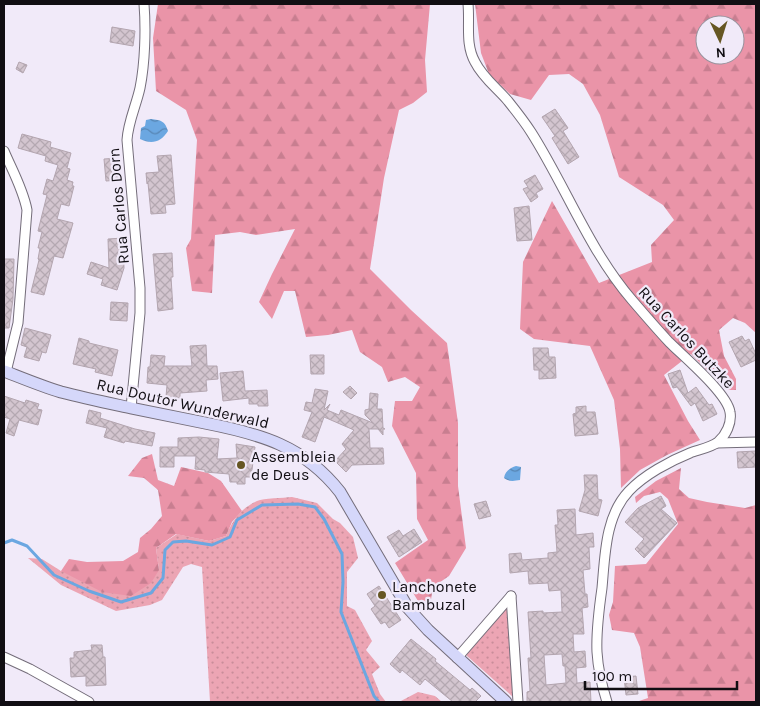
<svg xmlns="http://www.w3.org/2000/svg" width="760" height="706" font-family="Karla,sans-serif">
  <defs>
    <pattern id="grass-dots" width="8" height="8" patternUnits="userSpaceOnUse" patternTransform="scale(1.25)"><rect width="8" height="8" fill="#eca5b4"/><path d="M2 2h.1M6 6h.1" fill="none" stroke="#c98d9a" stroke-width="1.8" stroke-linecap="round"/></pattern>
    <pattern id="forest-firs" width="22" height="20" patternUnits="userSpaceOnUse" patternTransform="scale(1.25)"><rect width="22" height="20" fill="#ea94a8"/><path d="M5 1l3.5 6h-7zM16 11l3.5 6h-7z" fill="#c87e90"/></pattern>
    <pattern id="water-waves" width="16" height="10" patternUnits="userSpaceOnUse" patternTransform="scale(1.25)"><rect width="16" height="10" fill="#6ba7e1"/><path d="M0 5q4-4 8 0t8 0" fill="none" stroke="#5786b5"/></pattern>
    <pattern id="building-cross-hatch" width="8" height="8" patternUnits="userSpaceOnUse" patternTransform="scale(1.25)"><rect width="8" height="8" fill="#d3c5cf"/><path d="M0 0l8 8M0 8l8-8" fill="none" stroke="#b4a8b1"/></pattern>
  </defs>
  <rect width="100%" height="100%" fill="#f1eaf9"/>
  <g fill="url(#grass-dots)">
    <path d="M292,497L317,503L333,519L340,523L353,537L358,558L347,572V606L355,610L372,641L366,650L380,667L372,674L380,694L386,702H210L202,567L191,564L183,567L162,600L150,605L116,611L61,585L28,558L42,559L61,571L159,570L156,548L177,534L209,541L226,536C232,521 241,508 257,501C264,498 283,498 292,497Z"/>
    <path d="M507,607L513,697L466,655Z"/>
    <path d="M418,692L435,696L442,702H399Z"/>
  </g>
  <g fill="url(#forest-firs)" fill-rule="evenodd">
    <path d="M158,4H430L425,60L427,92L413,103L399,110L384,178L370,269L411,310L447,343L458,423V486L466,548L449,576L433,587L430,606L418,601L395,563L428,540L417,519L416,473L392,426L395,401H412L420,387L405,377L388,382L382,367L360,352L352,330L328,335L306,337L295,291H284L272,319L259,302L272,274L295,229L256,235L240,232L215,235L212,293L192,291L186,248L191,239L197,140L186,110L156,91L153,38Z"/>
    <path d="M475,4H756V333L745,323L733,318L719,330L724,356L736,379V390H727L691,354L664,375L688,421L700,440L667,455L640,470L621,488L620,449L614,400L590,346L534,339L520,329L523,262L552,201L599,283L652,262L651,245L674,220L663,205L619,177L600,115L583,84L569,74L549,75L531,100L510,94L489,74L481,53ZM705,25H735V55H705Z"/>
    <path d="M152,454L158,480L174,486L181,467L208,473L221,481L242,511L232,522L226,536L209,541L176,534L156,548L159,570L151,583L131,596L102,592L61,571L69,559L87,562L123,561L138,552L140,538L151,529L162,516L158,490L144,478L128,476L142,458Z"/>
    <path d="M681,468L679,489L689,498L707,502L745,508L756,505V702H636L648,698L640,647L634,633L612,630L609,615L613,602L615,566L646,564L678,524L668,499L660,492L644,496L636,503L635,497L656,481Z"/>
  </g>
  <g fill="url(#water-waves)">
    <path d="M151,119C161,120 165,121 168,131C161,142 152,145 140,139L141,128L145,126L146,120Z"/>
    <path d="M516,466L521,467L520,480C514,481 509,482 504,478C505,471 510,468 516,466Z"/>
  </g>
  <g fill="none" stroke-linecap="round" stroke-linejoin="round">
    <path stroke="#6ba7e1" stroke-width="3" d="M4,543L12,540L27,546L54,575L89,591L121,602L151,593L163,578L165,550L173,542L186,541L212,545L230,537L237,520L262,505L298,504L315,507L324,519L342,554L343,582L341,612L374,696L379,702"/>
  </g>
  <g fill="url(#building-cross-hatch)" stroke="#b3a5af" fill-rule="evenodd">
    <path d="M112,27L135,31L133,46L110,42Z"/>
    <path d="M19,62L27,65L23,73L16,69Z"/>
    <path d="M555,109L568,128L563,131L579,157L568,164L552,138L555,136L542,117Z"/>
    <path d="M22,134L51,142L50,147L71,153L67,168L70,169L67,180L73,182L72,186H74L69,206L61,204L57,219L73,223L63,258L54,256L44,295L31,292L39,260L38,259L40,248H38L42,232L38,231L47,195L43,194L47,179L53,181L58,165L45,161L46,156L18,148Z"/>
    <path d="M171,155L175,204L165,205L166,213L151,214L148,183L147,184L146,173L159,172L157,156Z"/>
    <path d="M119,158L120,180L106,181L104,159Z"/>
    <path d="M535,175L543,189L536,193L538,197L531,202L523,189L528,187L524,181Z"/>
    <path d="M529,206L532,240L517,241L514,208Z"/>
    <path d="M123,238L124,268L117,290L101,285L103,279L87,274L91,262L109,268L108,239Z"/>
    <path d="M172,253L173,277H171L173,309L158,311L153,254Z"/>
    <path d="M4,259H14L13,299L9,328H4Z"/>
    <path d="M111,302L128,303L127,321L110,320Z"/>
    <path d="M25,328L51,335L46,353L42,352L39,361L24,357L27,347L21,345Z"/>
    <path d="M742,336L745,341L749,339L756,354V360L741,367L729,342Z"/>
    <path d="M79,338L89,341V343L118,350L112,376L95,372L96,369L73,364Z"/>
    <path d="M206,345L207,366H217L218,379L206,380L207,391L180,393V398L166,397L167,385L147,383L148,367H150L151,355L165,356L164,366H192L190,346Z"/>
    <path d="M533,348H548L549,357H555L556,378L539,379V370H534Z"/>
    <path d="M310,355H324V374H311Z"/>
    <path d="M680,370L688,393L696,387L709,405L712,404L717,414L703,421L695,403L691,406L677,387L673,388L668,374Z"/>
    <path d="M243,371L245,391L267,390L268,406H258V404H249V398L223,401L220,373Z"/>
    <path d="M350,386L357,393L351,399L343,392Z"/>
    <path d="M315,389L328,391L324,410L330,404L327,410L339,415L341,410L373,423L365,415V410L369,409L370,393L378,394L377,409H382L383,428L385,429H383V435L378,429H369L370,448H383L384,464L352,465L346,472L335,461L346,449L342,444L354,430L324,417L315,442L302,437L312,412L304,410L306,402L312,403Z"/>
    <path d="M4,396L25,403L26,400L39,404L37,409L42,410L38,425L19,420L14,436L6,433L10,419L4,417Z"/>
    <path d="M586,406V412H595L598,434L575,436L573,414L576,413V407Z"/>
    <path d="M89,410L101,413L100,418L135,429L155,433L152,446L125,441L124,443L104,437L107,428L86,423Z"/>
    <path d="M199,437L219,439L217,459L237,458L236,444L255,447L251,477H245V484H237V482H230L229,474L205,472V470L195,469L196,456H174V467H160V447H178V438Z"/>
    <path d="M756,451V467L738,468L737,452Z"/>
    <path d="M584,475H597L598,499L602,500L598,516L579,511L585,490Z"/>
    <path d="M661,496L666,506L661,509L677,523L644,558L635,549L644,539L625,522L638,508Z"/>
    <path d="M486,501L491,516L479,519L474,504Z"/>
    <path d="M575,509L576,535L593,533L594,547H589L590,569L583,570L585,594H587L588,607L582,608L584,634H573L574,652L585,651L586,667L576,668L577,683L590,682L591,702H527V692L530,691L528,658H531L528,612L543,611V613L562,612L561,590L549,591L548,583L529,584L528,571L510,573L509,554L521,553L522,560L548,558V553L557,552L555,525H558L557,510ZM562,654L563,666H565L566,683L546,685L544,655Z"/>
    <path d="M414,529L422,542L399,557L387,537L399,530L403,536Z"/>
    <path d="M379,586L401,620L389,628L385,622L381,624L371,609L375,606L367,594Z"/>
    <path d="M411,639L436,659L435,661L470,690L472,688L481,696L475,702H453L425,679L420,685L402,670L400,673L390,664Z"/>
    <path d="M91,645H102L103,657H105L106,685L86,686V676L71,677L70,658H74V652L92,650Z"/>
    <path d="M636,676L638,694L626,695L624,677Z"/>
  </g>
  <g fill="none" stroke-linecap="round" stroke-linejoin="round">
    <g stroke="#746d7a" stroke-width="11">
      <g id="street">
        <path d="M468,4C470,24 465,44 475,62C483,78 497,88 508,101C516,111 524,121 531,132C566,187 589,250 632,300C644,314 656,328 669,342C684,357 727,393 730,412C732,423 726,435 718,442C712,447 698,450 690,453C670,461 644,475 629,491C605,516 605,556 602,588C599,609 596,631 597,652C598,669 602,686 607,702"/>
        <path d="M4,151C12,170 23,189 27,210L18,323L6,372"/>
        <path d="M131,408L140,313V288L127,140C128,122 136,106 140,88C145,63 146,29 144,4"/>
        <path d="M717,443L756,442"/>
        <path d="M511,596L518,702"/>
        <path d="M4,657L30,669L89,702"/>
        <path d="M457,658L511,596"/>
      </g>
    </g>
    <g stroke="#746d7a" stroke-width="13">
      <path id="secondary" d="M4,371C22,378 41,386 61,392C84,398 108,403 131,408C156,413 181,418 205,423C261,434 304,446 340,492L408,608L428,630L506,702"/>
    </g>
    <use href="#street" stroke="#fff" stroke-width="9"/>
    <use href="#secondary" stroke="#d5d7fa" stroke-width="11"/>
  </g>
  <g fill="#665623" stroke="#f1eaf9" stroke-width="2">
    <circle cx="241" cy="465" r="5"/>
    <circle cx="382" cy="595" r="5"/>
  </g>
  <g text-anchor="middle" stroke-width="4.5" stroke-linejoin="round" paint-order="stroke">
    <g font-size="16" fill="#110e13" stroke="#f1eaf9">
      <text transform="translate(118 206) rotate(-95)" y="6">Rua Carlos Dorn</text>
      <text transform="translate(687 337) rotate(47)" y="6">Rua Carlos Butzke</text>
      <text transform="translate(183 403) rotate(13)" y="6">Rua Doutor Wunderwald</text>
    </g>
    <g font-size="16" fill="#110e13" stroke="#f1eaf9" text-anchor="start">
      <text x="251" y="462">Assembleia<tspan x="251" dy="18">de Deus</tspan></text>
      <text x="392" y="592">Lanchonete<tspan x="392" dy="18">Bambuzal</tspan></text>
    </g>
  </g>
  <rect width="760" height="706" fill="none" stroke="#110e13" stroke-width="10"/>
  <g transform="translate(720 40) rotate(176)"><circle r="24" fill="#f1eaf9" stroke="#97929d"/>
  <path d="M0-4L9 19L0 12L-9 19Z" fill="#665623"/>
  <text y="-8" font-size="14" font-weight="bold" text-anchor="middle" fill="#110e13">N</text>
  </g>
  <path d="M585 681v8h152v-8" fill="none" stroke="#110e13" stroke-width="2.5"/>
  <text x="592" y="681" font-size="15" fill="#110e13" stroke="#f1eaf9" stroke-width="4" paint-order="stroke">100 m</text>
</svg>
